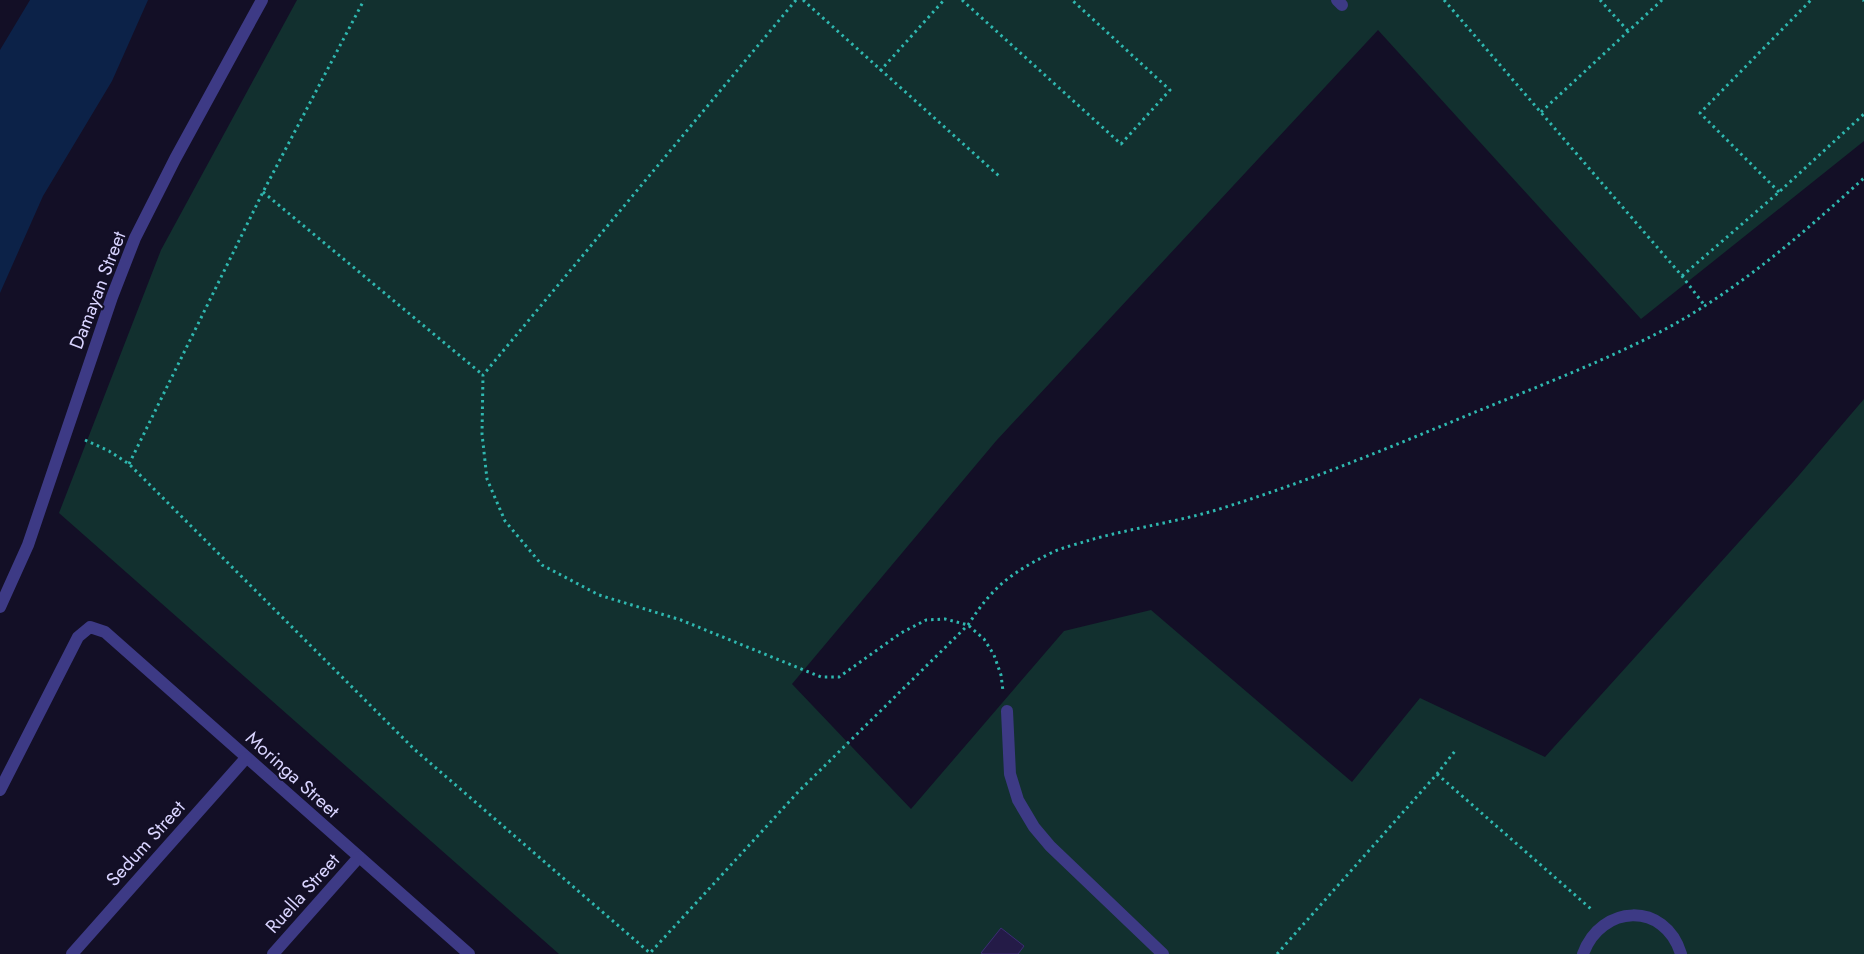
<svg xmlns="http://www.w3.org/2000/svg" width="1864" height="954" font-family="Jost,sans-serif">
  <rect width="100%" height="100%" fill="#130f26"/>
  <path fill="#12302f" d="M297,0H1864V141L1641,319L1378,30L996,441L792,684L911,809L1064,631L1151,610L1352,782L1420,698L1545,757L1794,481L1864,399V954H559L59,513L161,250Z"/>
  <path fill="#0c2248" d="M30,0H148L112,81L43,196L0,293V50Z"/>
  <path fill="#241b47" stroke="#3b2d73" d="M1001,928L1024,946L1018,954H983L981,953Z"/>
  <g fill="none" stroke-linecap="round" stroke-linejoin="round">
    <g stroke="#2fb8b0" stroke-width="3" stroke-dasharray="2.5 4" stroke-linecap="butt">
      <path d="M796,0L483,375L482,434L487,479L505,521L542,565L599,595L681,620L821,677H839L901,633L926,620L945,619L968,625L984,639L994,655L1001,675L1003,691"/>
      <path d="M803,0L999,176"/>
      <path d="M962,0L1121,144L1170,90L1072,0"/>
      <path d="M1444,0L1682,276L1705,306"/>
      <path d="M1600,0L1628,31"/>
      <path d="M1863,0L1864,1"/>
      <path d="M880,71L944,0"/>
      <path d="M1541,112L1662,0"/>
      <path d="M263,192L483,375"/>
      <path d="M1779,192L1700,113L1811,0"/>
      <path d="M1682,276L1779,192L1864,114"/>
      <path d="M85,440L109,451L129,464L414,749L650,953L799,791L968,625C993,586 1011,573 1051,553C1063,547 1078,544 1090,540C1136,527 1184,521 1229,506C1312,480 1393,446 1473,413C1534,388 1597,364 1656,334C1734,294 1800,236 1864,178"/>
      <path d="M129,464L263,192L364,0"/>
      <path d="M1437,774L1591,909"/>
      <path d="M1277,954L1437,774L1455,751"/>
    </g>
    <g stroke="#3d3a85" stroke-width="12">
      <path d="M1337,0L1342,5"/>
      <path d="M1007,711L1010,774L1018,800L1034,827L1050,846L1163,954"/>
    </g>
    <g stroke="#3d3a85" stroke-width="12">
      <path d="M0,790L78,637L90,627L105,632L469,954"/>
      <path d="M72,954L246,758"/>
      <path d="M273,954L359,857"/>
      <path d="M1583,954C1601,904 1665,901 1681,954"/>
    </g>
    <path stroke="#3d3a85" stroke-width="12" d="M0,607L28,545L112,297L135,238L175,159L262,0"/>
  </g>
  <g text-anchor="middle" stroke-width="4" stroke-linejoin="round" paint-order="stroke">
    <g font-size="19" fill="#d9d4ff" stroke="#130f26">
      <text transform="translate(97 290) rotate(-69)" y="7">Damayan Street</text>
      <text transform="translate(293 774) rotate(42)" y="7">Moringa Street</text>
      <text transform="translate(145 843) rotate(-48)" y="7">Sedum Street</text>
      <text transform="translate(302 893) rotate(-48)" y="7">Ruella Street</text>
    </g>
  </g>
</svg>
